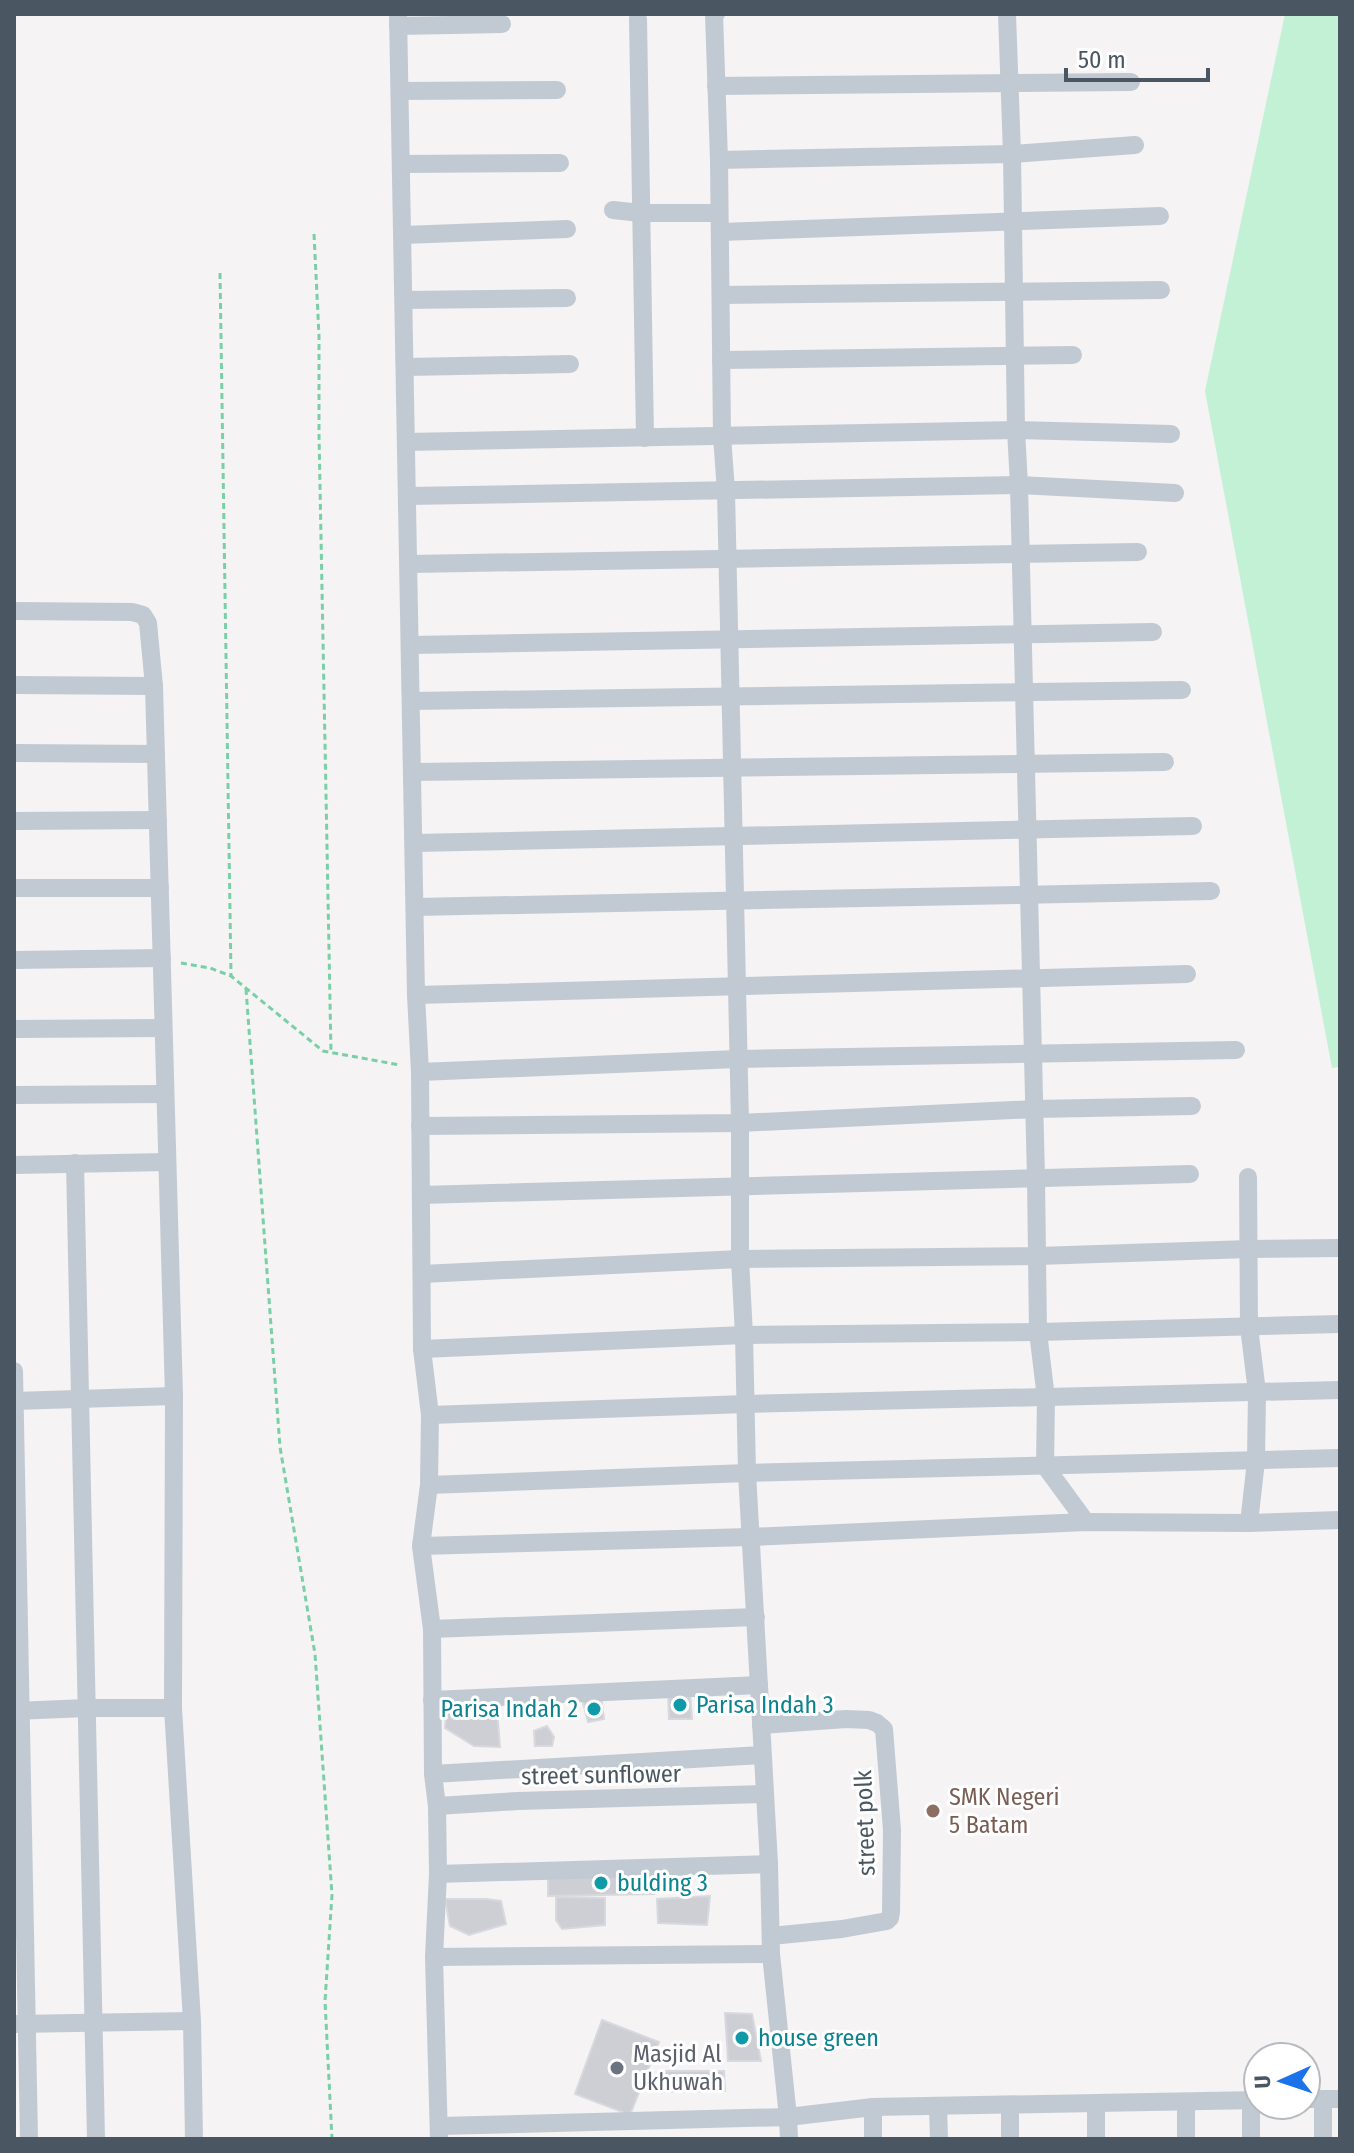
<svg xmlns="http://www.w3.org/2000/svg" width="1354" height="2153" font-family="'Fira Sans Condensed',sans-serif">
  <rect width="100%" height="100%" fill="#f5f3f3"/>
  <path fill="#c3f1d5" d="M1285,14H1340V1067L1332,1068L1205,391Z"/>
  <g fill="#cdcfd5" stroke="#d7d9de" stroke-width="2">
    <path d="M668,1691L690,1692L692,1719H669Z"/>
    <path d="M601,1695L604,1719L588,1722L582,1699Z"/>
    <path d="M496,1698L500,1747L474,1746L445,1728L447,1702Z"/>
    <path d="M547,1726L554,1737L552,1746H535L534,1731Z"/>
    <path d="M656,1868L654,1894L548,1896V1872Z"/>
    <path d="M710,1896L707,1925L658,1923L657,1899Z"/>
    <path d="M556,1897L605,1898V1925L562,1929L556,1920Z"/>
    <path d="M445,1899H486L501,1901L506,1924L469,1935L450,1926Z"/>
    <path d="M725,2013L752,2014L761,2061H728Z"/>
    <path d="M602,2020L659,2042L630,2115L575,2094Z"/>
    <path d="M662,2071H724L725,2091L662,2092Z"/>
  </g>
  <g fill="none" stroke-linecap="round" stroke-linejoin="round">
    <g stroke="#7ad0a6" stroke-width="3" stroke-dasharray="6 4" stroke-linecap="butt">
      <path d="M314,234L319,336V434L331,1053"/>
      <path d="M220,273L231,976"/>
      <path d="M181,963L210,968L231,976L323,1051L400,1065"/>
      <path d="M246,989L280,1447L315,1654L332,1895L325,2001L332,2139"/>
    </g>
    <g stroke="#c1cad2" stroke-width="18">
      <path d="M398,14L416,995L420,1072L422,1349L430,1415L429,1485L421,1546L432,1629L433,1774L437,1806L438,1874L434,1957L439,2139"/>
      <path d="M716,14H714L719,160L722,436L726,491L740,1123V1259L744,1335L747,1473L769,1864L771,1954L788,2117L789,2139"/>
      <path d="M1007,14L1012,154L1016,430L1019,485L1036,1178L1038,1332L1046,1398L1045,1466L1086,1522"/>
      <path d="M638,19L645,438"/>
      <path d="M398,26L502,24"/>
      <path d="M716,86L1131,82"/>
      <path d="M401,91L557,90"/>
      <path d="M719,160L1012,154L1135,145"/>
      <path d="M402,164L560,163"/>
      <path d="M613,210L641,213H719"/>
      <path d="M720,232L1160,216"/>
      <path d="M403,235L567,229"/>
      <path d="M721,295L1161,290"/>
      <path d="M404,300L567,298"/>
      <path d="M721,360L1073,355"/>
      <path d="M406,367L570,364"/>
      <path d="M406,442L1016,430L1171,434"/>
      <path d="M408,496L1019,485L1175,493"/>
      <path d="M410,564L1138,552"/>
      <path d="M14,611L132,612L143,615L148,623L154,686L174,1396L173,1708L192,2021L194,2139"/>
      <path d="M411,645L1153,632"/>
      <path d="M14,685L154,686"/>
      <path d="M412,701L1182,690"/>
      <path d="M14,753L156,754"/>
      <path d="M413,772L1165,762"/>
      <path d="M14,821L158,820"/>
      <path d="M415,843L1193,826"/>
      <path d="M14,888H160"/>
      <path d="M416,907L1211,891"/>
      <path d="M14,960L162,958"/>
      <path d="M416,995L1187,974"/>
      <path d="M14,1029L163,1028"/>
      <path d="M420,1072L737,1059L1236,1050"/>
      <path d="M14,1095L164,1094"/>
      <path d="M420,1126L740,1123L1035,1109L1192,1106"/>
      <path d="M75,1163L96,2139"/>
      <path d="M14,1165L167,1162"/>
      <path d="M1248,1177L1249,1327L1257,1392L1256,1461L1249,1523"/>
      <path d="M421,1195L1190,1174"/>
      <path d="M422,1274L740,1259L1038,1256L1249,1249L1340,1248"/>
      <path d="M422,1349L744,1335L1038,1332L1340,1324"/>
      <path d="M14,1371L29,2139"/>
      <path d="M14,1401L174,1396"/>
      <path d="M430,1415L746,1404L1340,1390"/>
      <path d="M429,1485L747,1473L1340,1458"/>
      <path d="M421,1546L750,1537L1086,1522L1249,1523L1340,1520"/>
      <path d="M432,1629L756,1617"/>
      <path d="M432,1700L759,1685"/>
      <path d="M14,1711L87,1708H173"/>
      <path d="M761,1725L846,1719L869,1720L877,1723L884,1729L892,1830L891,1912L890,1918L887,1921L842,1929L771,1936"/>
      <path d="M433,1774L762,1755"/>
      <path d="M437,1806L518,1801L765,1794"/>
      <path d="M438,1874L769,1864"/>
      <path d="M434,1957L771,1954"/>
      <path d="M17,2024L192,2021"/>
      <path d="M1306,2099H1340"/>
      <path d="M1251,2101V2139"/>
      <path d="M1186,2102V2139"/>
      <path d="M1096,2103V2139"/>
      <path d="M938,2106L939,2139"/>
      <path d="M1010,2106V2139"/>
      <path d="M873,2107V2139"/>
      <path d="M439,2126L788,2117L873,2107L1258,2100"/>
      <path d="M1323,2139V2099"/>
    </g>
  </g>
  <g fill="#0f9aa8" stroke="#fff" stroke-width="3">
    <circle cx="680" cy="1705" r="8"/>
    <circle cx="594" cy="1709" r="8"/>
    <circle cx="601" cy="1883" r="8"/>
    <circle cx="742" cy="2038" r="8"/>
  </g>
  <circle fill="#8d6e63" stroke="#fff" stroke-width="3" cx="933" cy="1811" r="8"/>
  <circle fill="#6b7280" stroke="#fff" stroke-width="3" cx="617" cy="2068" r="8"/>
  <g text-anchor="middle" stroke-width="6" stroke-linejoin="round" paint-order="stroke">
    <g font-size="24" fill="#0d838f" stroke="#fff" text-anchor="start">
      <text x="696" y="1713">Parisa Indah 3</text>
      <text x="578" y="1717" text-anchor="end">Parisa Indah 2</text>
      <text x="617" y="1891">bulding 3</text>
      <text x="758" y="2046">house green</text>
    </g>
    <g font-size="24" fill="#4a5661" stroke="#fff">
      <text transform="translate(601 1775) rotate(-1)" y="8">street sunflower</text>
      <text transform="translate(865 1823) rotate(-92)" y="8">street polk</text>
    </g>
    <g font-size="24" fill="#785e54" stroke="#fff" text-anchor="start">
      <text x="949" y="1805">SMK Negeri<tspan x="949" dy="28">5 Batam</tspan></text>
    </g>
    <g font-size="24" fill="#5b616d" stroke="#fff" text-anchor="start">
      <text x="633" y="2062">Masjid Al<tspan x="633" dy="28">Ukhuwah</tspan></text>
    </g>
  </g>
  <rect width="1354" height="2153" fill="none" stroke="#4a5661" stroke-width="32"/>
  <g transform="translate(1282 2081) rotate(267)"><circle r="38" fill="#ffffff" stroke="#b7bbc0" stroke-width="2"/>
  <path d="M0-6L14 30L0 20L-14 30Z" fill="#1a73e8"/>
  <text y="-12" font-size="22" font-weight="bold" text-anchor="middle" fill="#4a5661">U</text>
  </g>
  <path d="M1066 68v12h142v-12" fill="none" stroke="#4a5661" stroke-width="4"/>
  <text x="1078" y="68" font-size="24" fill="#4a5661" stroke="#ffffff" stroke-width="6" paint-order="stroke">50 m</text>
</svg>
